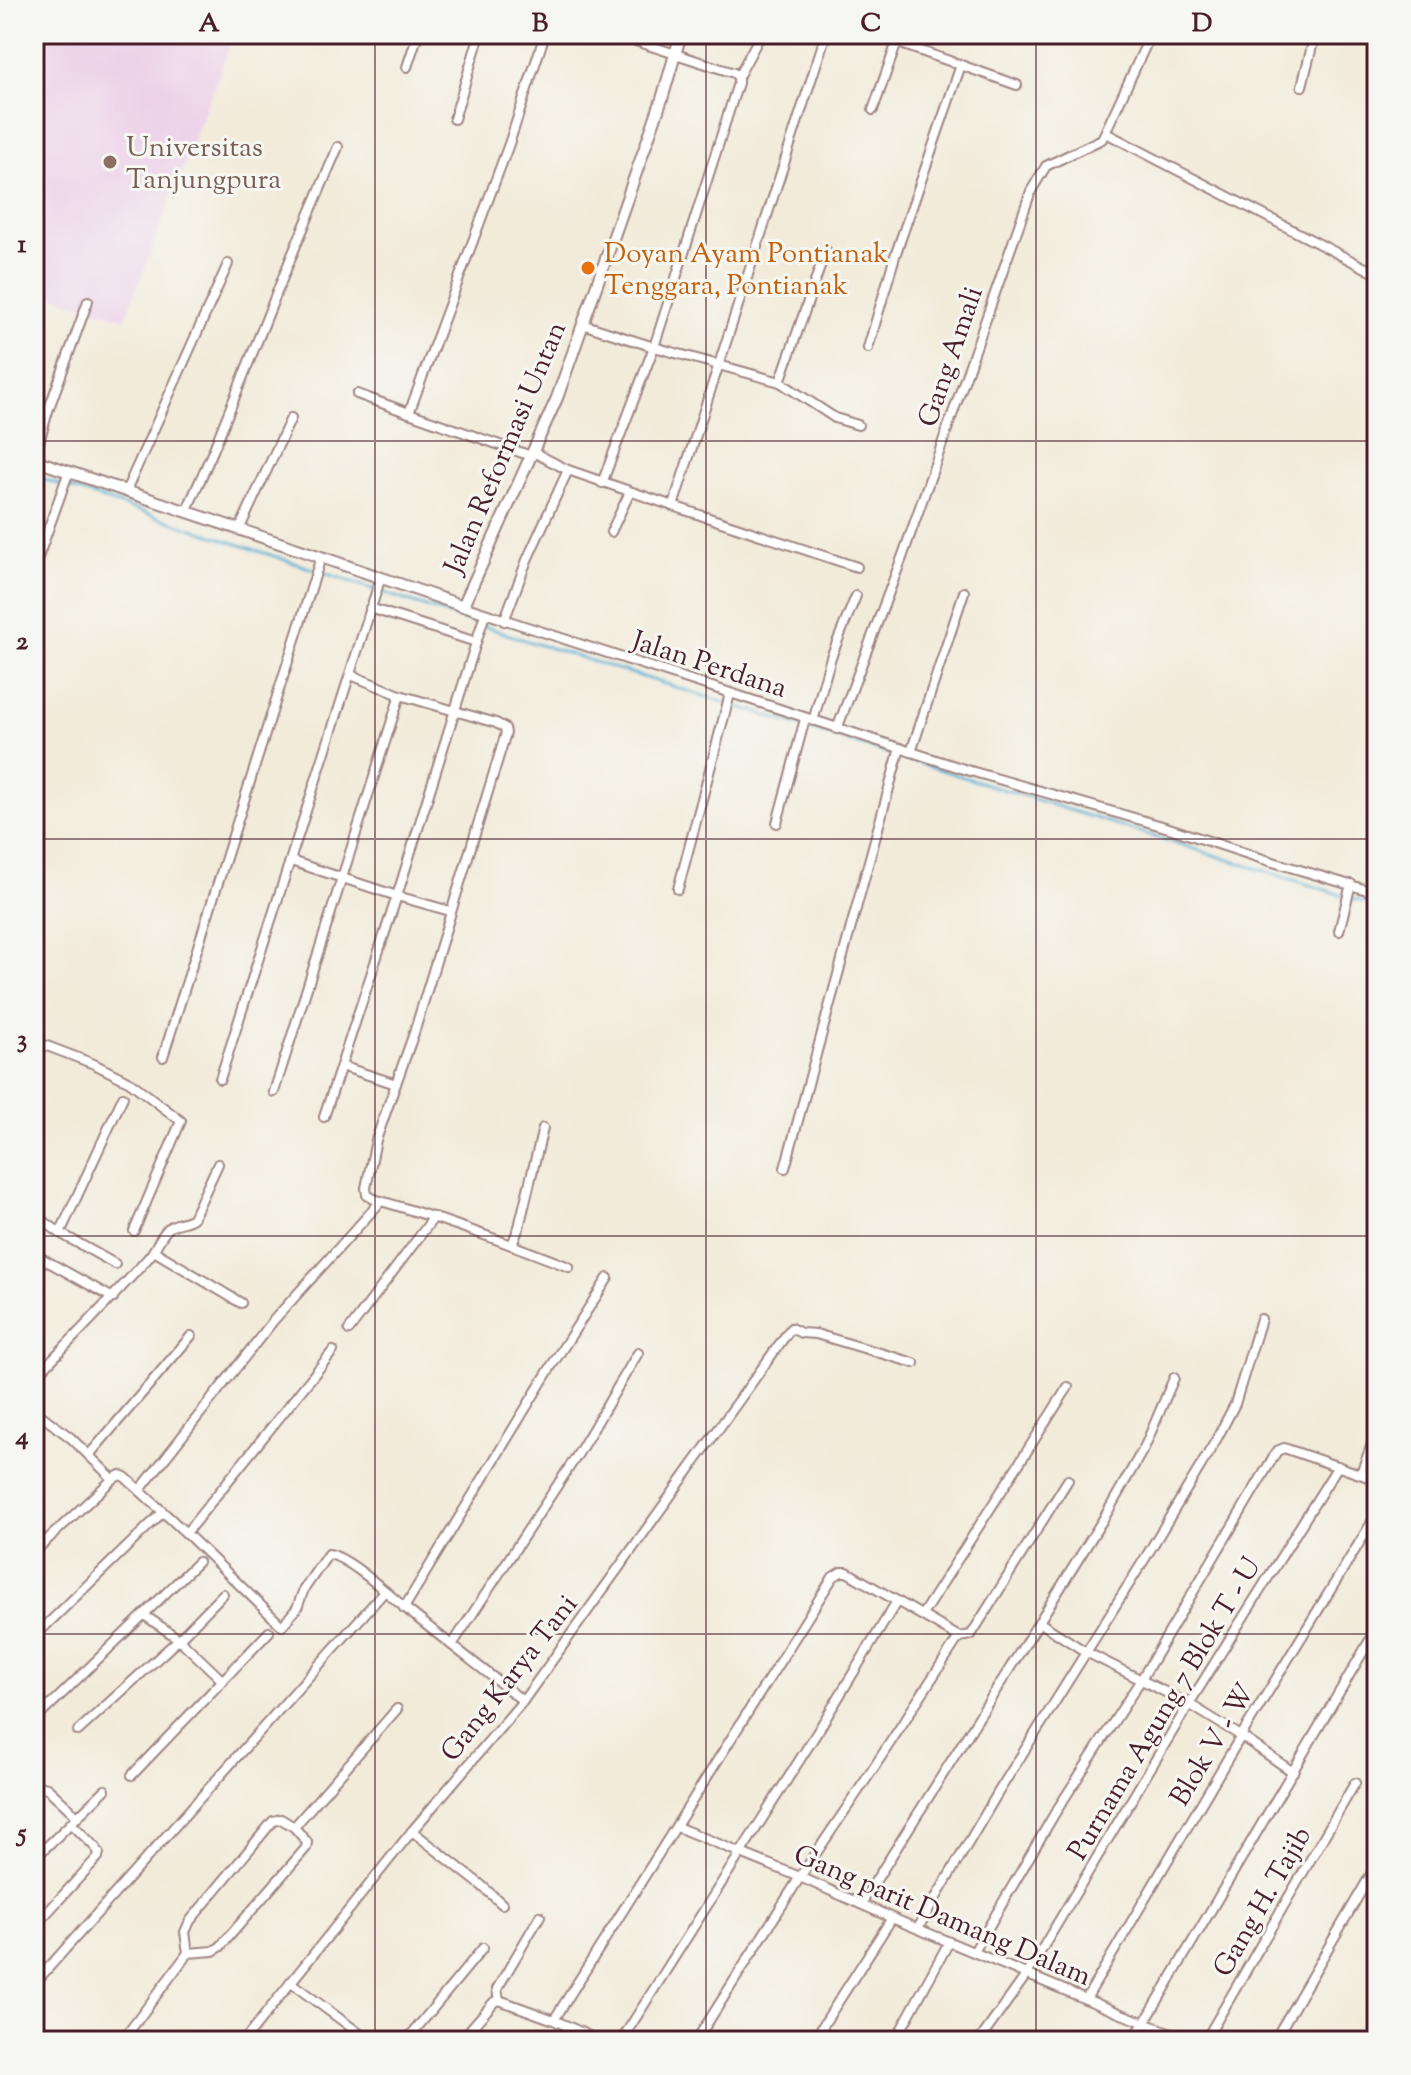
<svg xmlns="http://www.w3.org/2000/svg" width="1411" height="2075" font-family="'Sorts Mill Goudy',serif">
  <rect width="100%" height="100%" fill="#f6f6f2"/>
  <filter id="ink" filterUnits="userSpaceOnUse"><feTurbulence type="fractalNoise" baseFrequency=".0125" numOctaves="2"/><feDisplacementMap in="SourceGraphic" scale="16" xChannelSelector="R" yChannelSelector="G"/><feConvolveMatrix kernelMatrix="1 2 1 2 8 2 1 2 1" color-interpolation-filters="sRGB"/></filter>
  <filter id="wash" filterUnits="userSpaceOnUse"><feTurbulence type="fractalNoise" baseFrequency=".006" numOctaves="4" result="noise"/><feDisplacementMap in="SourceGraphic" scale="32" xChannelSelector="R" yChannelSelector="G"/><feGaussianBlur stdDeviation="1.8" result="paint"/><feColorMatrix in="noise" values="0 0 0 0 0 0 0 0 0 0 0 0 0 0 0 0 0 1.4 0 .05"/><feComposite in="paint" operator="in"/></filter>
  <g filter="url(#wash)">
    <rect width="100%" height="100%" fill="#f3ebda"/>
    <path fill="#ecd1e9" d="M34,34H234L125,319L34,290Z"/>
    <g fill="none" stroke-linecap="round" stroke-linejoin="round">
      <path stroke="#53add1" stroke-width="3" d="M34,476L537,644L1377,906"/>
    </g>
  </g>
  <g filter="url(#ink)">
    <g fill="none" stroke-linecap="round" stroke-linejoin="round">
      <g stroke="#9e8582" stroke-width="12">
        <g id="minor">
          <path d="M873,34L1017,85"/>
          <path d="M407,67L418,34"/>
          <path d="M738,77L761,34"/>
          <path d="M1302,86L1315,34"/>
          <path d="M873,110L897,42"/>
          <path d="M454,119L480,34"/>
          <path d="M1106,133L1377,274"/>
          <path d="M582,324L654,347L780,382L826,250"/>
          <path d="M868,348L895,256L961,65"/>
          <path d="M780,382L835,418L858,425"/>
          <path d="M357,394L409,413"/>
          <path d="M533,452L568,470L673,506L826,34"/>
          <path d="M531,456L409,413L509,144L545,34"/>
          <path d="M34,460L48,411L88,301"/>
          <path d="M602,483L654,347L738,83V77L734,73L614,34"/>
          <path d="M126,491L228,264"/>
          <path d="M673,506L857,567"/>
          <path d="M186,512L213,451L292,255L338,147"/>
          <path d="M239,530L291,418"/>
          <path d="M611,532L630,492"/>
          <path d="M34,569L69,471"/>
          <path d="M463,606L967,770L1169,828L1263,859L1377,893"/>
          <path d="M370,608L476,642"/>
          <path d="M504,621L527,560L568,470"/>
          <path d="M351,675L400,695L496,723L505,728L506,733L414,1033L376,1140L366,1188L367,1195L374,1199C441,1218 505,1242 569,1267"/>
          <path d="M813,721L831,657L856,596"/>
          <path d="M837,729L903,555L1031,191L1046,166L1102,139L1151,34"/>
          <path d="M911,752L964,592"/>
          <path d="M777,823L805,719"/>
          <path d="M291,861L397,896L450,911"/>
          <path d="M34,874L39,856"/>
          <path d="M678,889L730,694"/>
          <path d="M1339,931L1351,884"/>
          <path d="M34,1041L94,1064L130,1082L181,1121L134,1231"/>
          <path d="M163,1057L321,557"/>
          <path d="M341,1066L396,1084"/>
          <path d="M220,1079L381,577"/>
          <path d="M274,1092L400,695"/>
          <path d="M324,1117L397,896L485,614"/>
          <path d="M785,1168L900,748"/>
          <path d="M34,1214L60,1233L115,1264"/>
          <path d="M60,1233L123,1097"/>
          <path d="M512,1245L519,1227L543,1128"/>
          <path d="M154,1251L241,1303"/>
          <path d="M34,1254L113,1298"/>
          <path d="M349,1330L434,1217"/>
          <path d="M34,1378C73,1338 112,1299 149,1257C157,1248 161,1233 170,1227C178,1222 186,1223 193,1218L218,1164"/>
          <path d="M1174,1378L1145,1446L1107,1513L1039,1622L1086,1652L1189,1704L1241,1736L1293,1772"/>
          <path d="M34,1410L71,1438L113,1479L120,1475L125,1477L186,1533L282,1626L297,1608L304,1589L328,1554C347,1556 387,1593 404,1607C443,1639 483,1669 523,1701"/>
          <path d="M89,1455L191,1336"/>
          <path d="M1361,1473L1377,1431"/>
          <path d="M140,1490L273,1321L381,1201"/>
          <path d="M186,1533L333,1351"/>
          <path d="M34,1552L113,1479"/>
          <path d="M404,1608L552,1365L608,1278"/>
          <path d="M144,1615L179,1639L223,1681"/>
          <path d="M922,1615L1068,1387"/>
          <path d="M34,1637L163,1512"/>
          <path d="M452,1645L578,1454L638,1353"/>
          <path d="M34,1721L198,1562"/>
          <path d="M78,1731L179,1639L223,1594"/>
          <path d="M132,1775L269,1632"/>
          <path d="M34,1789L39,1786L47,1788L78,1817"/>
          <path d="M677,1827L800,1877L892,1918L1119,2013L1192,2041"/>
          <path d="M412,1831L481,1885L502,1904"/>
          <path d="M34,1859L105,1790"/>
          <path d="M861,1904L1039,1622"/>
          <path d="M34,1917L39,1919L45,1915L98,1857L99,1853L96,1848L71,1823"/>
          <path d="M918,1928L999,1791L1144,1560L1215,1442L1235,1404L1261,1319"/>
          <path d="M974,1952L1055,1813L1142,1678L1277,1451L1284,1448L1377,1480"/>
          <path d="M188,1953L213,1951L220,1947L306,1848L307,1842L294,1827"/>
          <path d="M290,1982L363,2036"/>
          <path d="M34,1984L385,1591"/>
          <path d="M1086,1999L1241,1736L1377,1514"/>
          <path d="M499,2000L554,2020L600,2041"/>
          <path d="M499,2000L497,1989L540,1916"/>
          <path d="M554,2020L833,1577L841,1572H847L959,1637"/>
          <path d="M122,2041L188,1953L185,1932L190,1921L273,1821L281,1819L294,1827L397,1709"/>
          <path d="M244,2041L412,1831L523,1701L791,1328L801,1333L816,1334L914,1363"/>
          <path d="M406,2041L483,1948"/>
          <path d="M460,2041L494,2002L499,2000"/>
          <path d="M621,2041L818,1731L897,1601"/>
          <path d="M696,2041L800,1877L871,1772L959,1637L971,1635L1068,1480"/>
          <path d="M813,2041L892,1918"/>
          <path d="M895,2041L949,1942"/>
          <path d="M979,2041L1027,1974L1189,1704L1338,1466"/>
          <path d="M1131,2041L1144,2024L1377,1628"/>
          <path d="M1205,2041L1355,1783"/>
          <path d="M1274,2041L1377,1864"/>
        </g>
      </g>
      <g stroke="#9e8582" stroke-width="14">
        <path id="tertiary" d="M34,460L321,557L463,606L557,398L662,99L681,34"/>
      </g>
      <use href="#minor" stroke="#fff" stroke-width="8"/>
      <use href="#tertiary" stroke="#fff" stroke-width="10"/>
    </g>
  </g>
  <path fill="none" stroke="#4a1f2b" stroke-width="2" stroke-opacity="0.55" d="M375,34V2041M706,34V2041M1036,34V2041M34,441H1377M34,839H1377M34,1236H1377M34,1634H1377"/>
  <circle fill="#8d6e63" stroke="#f6f6f2" stroke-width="3" cx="110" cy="162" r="8"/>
  <circle fill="#e8710a" stroke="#f6f6f2" stroke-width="3" cx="588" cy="268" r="8"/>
  <g text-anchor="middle" stroke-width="6" stroke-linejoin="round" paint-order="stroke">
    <g font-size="28" fill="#785e54" stroke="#f6f6f2" text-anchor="start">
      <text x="126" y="156">Universitas<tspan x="126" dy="32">Tanjungpura</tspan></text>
    </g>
    <g font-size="28" fill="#c56008" stroke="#f6f6f2" text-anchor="start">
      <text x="604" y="262">Doyan Ayam Pontianak<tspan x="604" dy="32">Tenggara, Pontianak</tspan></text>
    </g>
    <g font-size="28" fill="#4a1f2b" stroke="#f6f6f2">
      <text transform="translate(949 356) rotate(-71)" y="10">Gang Amali</text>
      <text transform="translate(504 447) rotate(-67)" y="10">Jalan Reformasi Untan</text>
      <text transform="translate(710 663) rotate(18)" y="10">Jalan Perdana</text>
      <text transform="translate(508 1677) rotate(-52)" y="10">Gang Karya Tani</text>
      <text transform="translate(1163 1708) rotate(-59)" y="10">Purnama Agung 7 Blok T - U</text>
      <text transform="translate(1211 1744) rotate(-59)" y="10">Blok V - W</text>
      <text transform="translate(1261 1901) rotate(-60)" y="10">Gang H. Tajib</text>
      <text transform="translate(943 1914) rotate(23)" y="10">Gang parit Damang Dalam</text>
    </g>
  </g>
  <rect width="1411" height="2075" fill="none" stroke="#f6f6f2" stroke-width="88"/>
  <rect x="44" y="44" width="1323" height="1987" fill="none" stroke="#4a1f2b" stroke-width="3"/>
  <g font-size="26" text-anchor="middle" font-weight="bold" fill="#4a1f2b">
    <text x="209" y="31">A</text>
    <text x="540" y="31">B</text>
    <text x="871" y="31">C</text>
    <text x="1202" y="31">D</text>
    <text x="22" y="252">1</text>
    <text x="22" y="649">2</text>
    <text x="22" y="1047">3</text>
    <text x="22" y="1444">4</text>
    <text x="22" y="1841">5</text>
  </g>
</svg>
